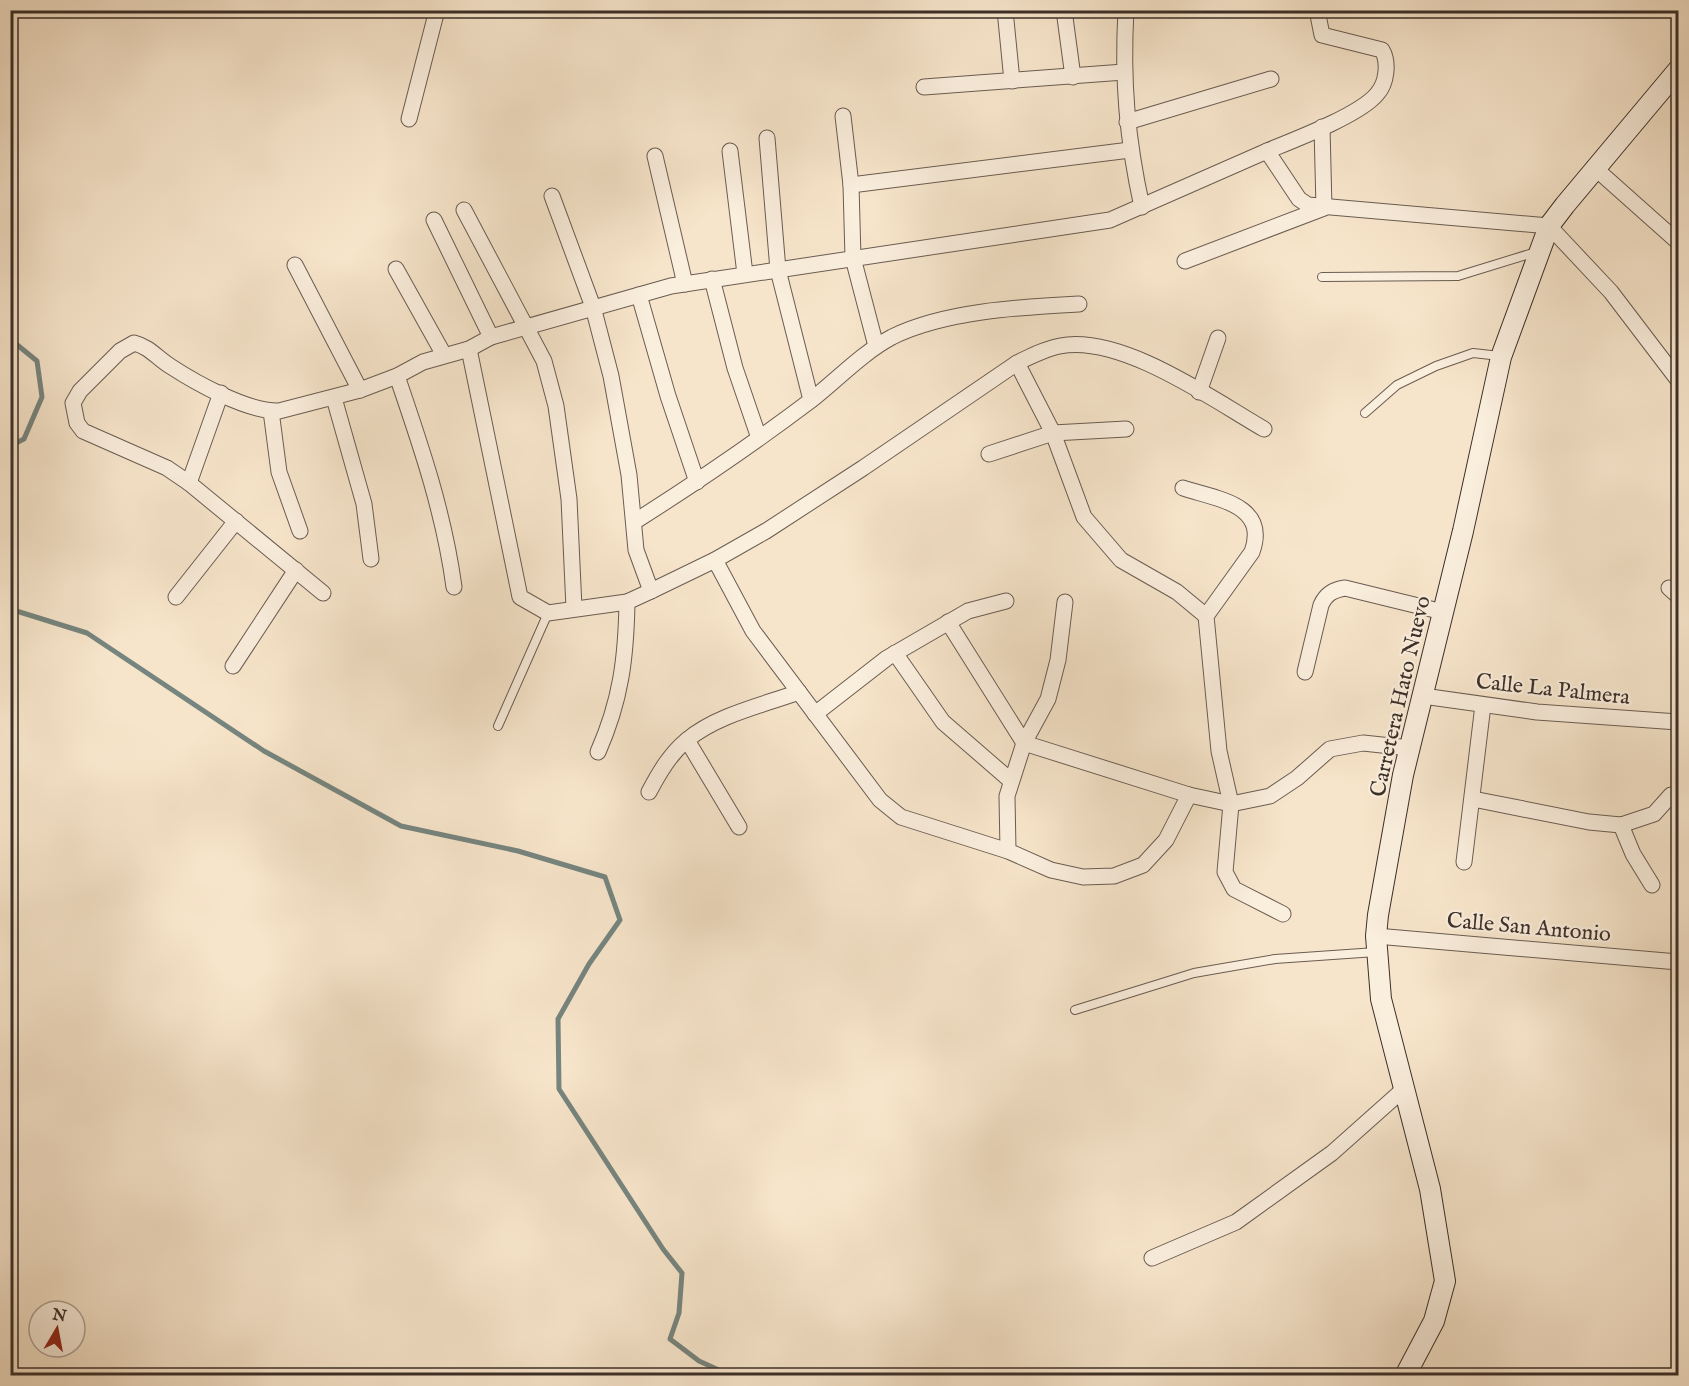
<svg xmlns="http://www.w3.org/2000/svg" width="1689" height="1386" font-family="'IM FELL English',serif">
  <rect width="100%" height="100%" fill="#f7e5cb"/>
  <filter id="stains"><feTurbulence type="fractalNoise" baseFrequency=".00333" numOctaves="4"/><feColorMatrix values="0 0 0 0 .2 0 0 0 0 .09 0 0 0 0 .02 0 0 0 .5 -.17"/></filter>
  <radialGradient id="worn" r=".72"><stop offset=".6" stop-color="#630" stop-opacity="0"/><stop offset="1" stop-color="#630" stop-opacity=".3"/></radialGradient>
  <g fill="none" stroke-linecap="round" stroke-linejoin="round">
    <g stroke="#76857f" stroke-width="5">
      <path d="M10,339L37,361L42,397L24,439L10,446"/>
      <path d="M10,609L87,633L264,751L401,826L518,851L605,877L620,920L589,964L558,1019L559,1089L663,1249L682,1273L679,1313L670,1339L699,1361L732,1376"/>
    </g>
    <g stroke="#6a5c52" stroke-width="10">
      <g id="lane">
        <path d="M1322,277L1458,276L1536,252"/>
        <path d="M1365,413L1397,385L1436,366L1473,353L1500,356"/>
        <path d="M498,726L548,613"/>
        <path d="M1075,1010L1194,973L1275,959L1376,952"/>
      </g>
    </g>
    <g stroke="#6a5c52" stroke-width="17">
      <g id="street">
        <path d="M1005,10L1012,81"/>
        <path d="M1064,10L1073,77"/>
        <path d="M1126,10C1122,80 1127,139 1142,207"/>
        <path d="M924,87L1124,72"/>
        <path d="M843,116L851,185L853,258L876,346"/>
        <path d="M409,119L437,10"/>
        <path d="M1127,122L1271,79"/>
        <path d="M767,138L778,270L811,400"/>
        <path d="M730,151L745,274"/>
        <path d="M1267,151C1294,140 1360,115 1377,94C1387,83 1389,62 1382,50L1322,35L1317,10"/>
        <path d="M655,156L685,284"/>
        <path d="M1596,169L1678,242"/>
        <path d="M851,185L1130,150"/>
        <path d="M552,196L593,307L611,376L629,475L636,550L651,591"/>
        <path d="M464,210L544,361L556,406L569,499L574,608"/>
        <path d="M434,220L491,337"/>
        <path d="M1185,261L1324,208L1322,127"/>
        <path d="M295,265L360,390"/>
        <path d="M396,269L444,355"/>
        <path d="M712,279L735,368L759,438"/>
        <path d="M639,295L668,396L697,482"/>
        <path d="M469,349L520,597L548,613L627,602L651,591L715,560L766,531L863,468L1017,363C1031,356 1045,349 1060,346C1121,334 1212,399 1264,429"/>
        <path d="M1017,363L1053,433L1084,517L1121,560L1177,592L1206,616"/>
        <path d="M397,376C421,446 444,513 454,587"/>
        <path d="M1199,392L1218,338"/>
        <path d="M334,398L364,504L371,559"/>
        <path d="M271,411L279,472L300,531"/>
        <path d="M989,454L1053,433L1126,429"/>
        <path d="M189,483L221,393"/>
        <path d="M1183,488C1216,499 1269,504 1252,552L1206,616L1219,751L1231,804L1225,872L1234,889L1283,914"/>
        <path d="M634,522C694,484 753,444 810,401C837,380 862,353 892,337C944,311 1021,307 1079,304"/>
        <path d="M715,560L753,631L880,800L901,817L1008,851L1051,870L1083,877L1114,876L1143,865L1166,840L1189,795"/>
        <path d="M1669,588L1678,596"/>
        <path d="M323,593L189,483L167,468L83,431L77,423L73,403L80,391L120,351L134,343C150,347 157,358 170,366C196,383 248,412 279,411L360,390L397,376L423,362L469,349L491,337L671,286L1110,220L1267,151L1299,199L1308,205L1549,226L1611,292L1678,380"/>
        <path d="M176,597L236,521"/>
        <path d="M948,622L1024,743L1048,699L1058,660L1065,602"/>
        <path d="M895,653L943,722L1010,780"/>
        <path d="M233,666L296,570"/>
        <path d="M1305,672L1321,605C1326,594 1333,590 1345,588L1443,612"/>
        <path d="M1423,696L1537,712L1678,722"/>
        <path d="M815,714L887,658L968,611L1006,601"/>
        <path d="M687,740L739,827"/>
        <path d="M598,752C621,700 626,658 627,602"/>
        <path d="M649,792C659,773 670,754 687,740C717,715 763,705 799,692"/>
        <path d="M1473,799L1589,822L1621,825L1654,814L1671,795"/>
        <path d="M1621,825L1633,854L1652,885"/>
        <path d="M1008,851L1007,796L1024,743L1189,795L1231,804L1270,796L1297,778L1330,749L1363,743L1410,748"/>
        <path d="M1464,862L1483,705"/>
        <path d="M1376,936L1678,962"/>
        <path d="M1152,1258L1236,1222L1332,1153L1405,1088"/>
      </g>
    </g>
    <g stroke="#3b2f29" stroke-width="22">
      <path id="secondary" d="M1405,1376L1434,1321L1445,1281L1430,1189L1381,999L1376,936L1378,915L1403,775L1463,531L1501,357L1549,226L1565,205L1678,70"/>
    </g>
    <use href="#lane" stroke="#faeedd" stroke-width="8"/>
    <use href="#street" stroke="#faeedd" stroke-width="15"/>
    <use href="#secondary" stroke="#faeedd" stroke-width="20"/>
  </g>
  <g text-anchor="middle" stroke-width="4.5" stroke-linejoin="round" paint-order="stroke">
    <g font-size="22" fill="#3b2f29" stroke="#faeedd">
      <text transform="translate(1553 688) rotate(6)" y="8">Calle La Palmera</text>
      <text transform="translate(1399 696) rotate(-77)" y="8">Carretera Hato Nuevo</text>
      <text transform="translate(1529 926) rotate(5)" y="8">Calle San Antonio</text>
    </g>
  </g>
  <rect width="1689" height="1386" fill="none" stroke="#f7e5cb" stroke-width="36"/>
  <rect x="12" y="12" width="1665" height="1362" fill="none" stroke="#3b2f29" stroke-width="3"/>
  <rect x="18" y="18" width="1653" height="1350" fill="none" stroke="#3b2f29" stroke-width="1.5"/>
  <g transform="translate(57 1329) rotate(10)"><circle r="28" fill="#faeedd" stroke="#aea295" stroke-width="1.5"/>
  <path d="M0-4.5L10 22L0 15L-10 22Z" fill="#8f2418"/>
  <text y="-9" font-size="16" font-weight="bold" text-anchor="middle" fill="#3b2f29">N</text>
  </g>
  <rect width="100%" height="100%" filter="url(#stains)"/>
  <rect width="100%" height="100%" fill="url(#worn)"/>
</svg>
